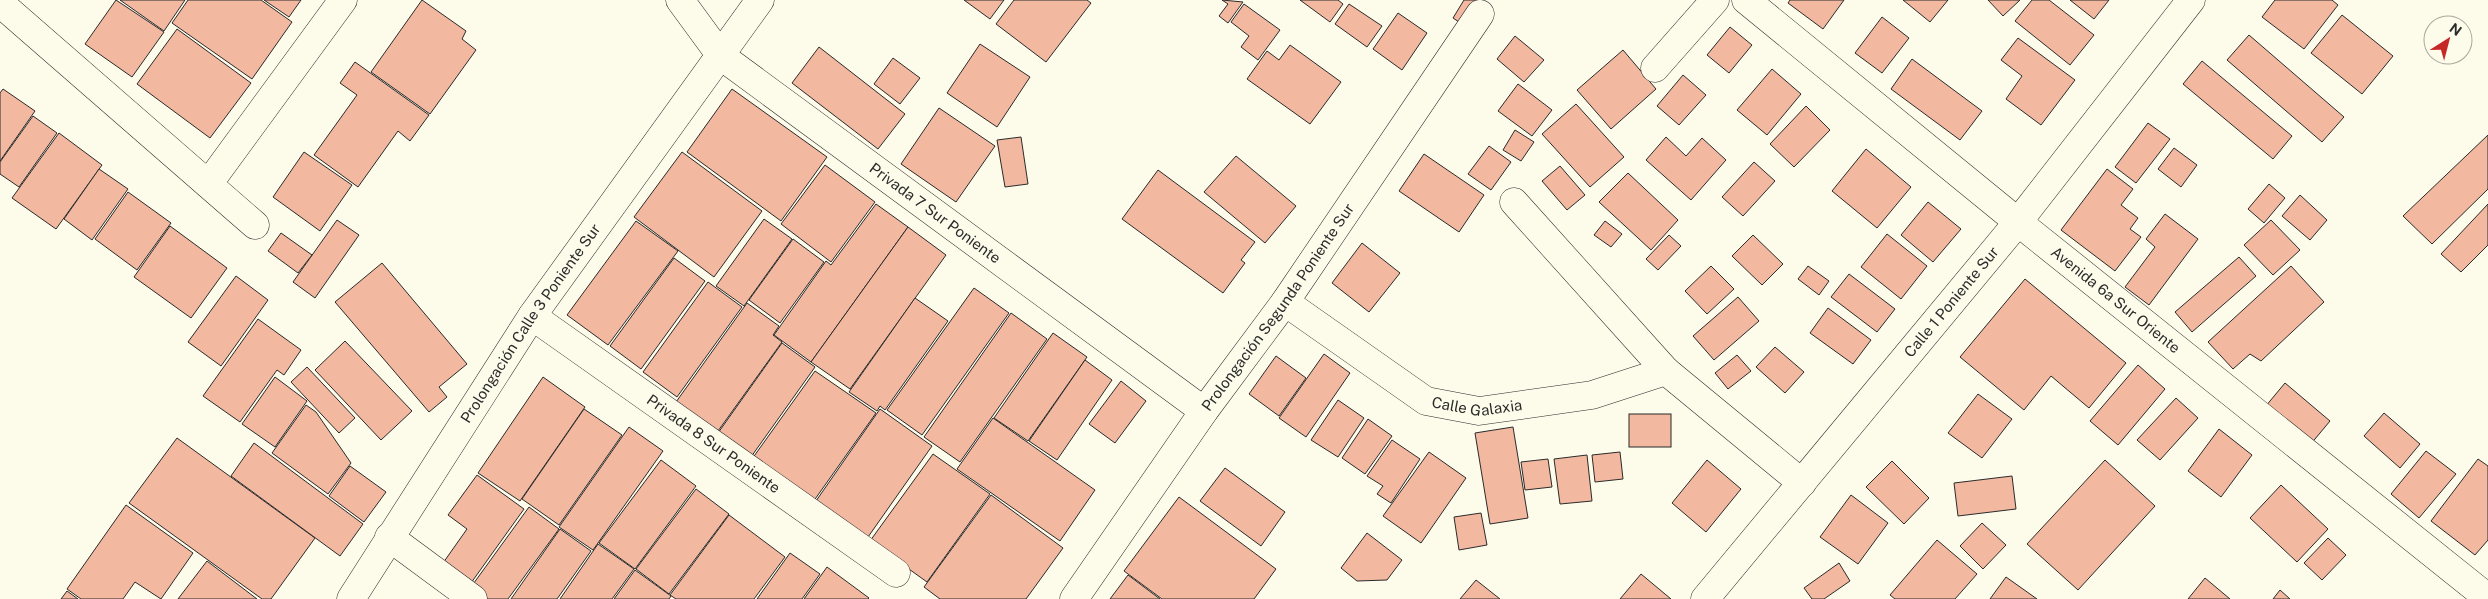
<svg xmlns="http://www.w3.org/2000/svg" width="2488" height="599" font-family="'Public Sans',sans-serif">
  <rect width="100%" height="100%" fill="#fdfbea"/>
  <g fill="#f2b8a0" stroke="#2b2b2b">
    <path d="M116,0L164,32L132,77L85,44Z"/>
    <path d="M120,0H185L164,31Z"/>
    <path d="M188,0H261L292,22L252,79L172,23Z"/>
    <path d="M264,0H301L289,17Z"/>
    <path d="M422,0L466,31L462,39L476,50L430,114L371,72Z"/>
    <path d="M964,0H1004L990,19Z"/>
    <path d="M1014,0H1087L1091,3L1046,62L996,24Z"/>
    <path d="M1222,0L1243,2L1228,23L1219,16L1228,4Z"/>
    <path d="M1300,0H1338L1343,4L1330,22Z"/>
    <path d="M1464,0H1480L1484,3L1468,28L1453,18Z"/>
    <path d="M1790,0H1844L1823,29L1788,3Z"/>
    <path d="M1903,0H1948L1930,22Z"/>
    <path d="M1988,0H2020L2003,16Z"/>
    <path d="M2032,0H2049L2094,35L2070,65L2015,21Z"/>
    <path d="M2070,0H2109L2094,19Z"/>
    <path d="M2275,0H2332L2338,5L2304,49L2262,17Z"/>
    <path d="M1244,4L1280,30L1258,60L1241,47L1249,36L1231,22Z"/>
    <path d="M1349,4L1382,26L1367,47L1335,24Z"/>
    <path d="M1398,13L1427,33L1402,70L1373,49Z"/>
    <path d="M2342,15L2393,56L2362,94L2311,53Z"/>
    <path d="M1882,17L1909,38L1882,73L1855,53Z"/>
    <path d="M1730,27L1752,45L1729,73L1707,55Z"/>
    <path d="M177,29L251,83L210,138L137,84Z"/>
    <path d="M2249,35L2344,117L2322,142L2227,60Z"/>
    <path d="M1515,36L1544,60L1524,82L1497,59Z"/>
    <path d="M2018,38L2075,80L2041,125L2006,99L2022,76L2001,60Z"/>
    <path d="M980,44L1030,77L997,127L947,93Z"/>
    <path d="M1290,45L1341,82L1310,124L1247,79L1267,51L1279,60Z"/>
    <path d="M819,47L905,114L878,149L792,83Z"/>
    <path d="M1623,50L1656,89L1611,129L1577,90Z"/>
    <path d="M893,58L920,78L900,104L874,84Z"/>
    <path d="M1912,59L1982,111L1960,140L1891,89Z"/>
    <path d="M2202,61L2292,136L2273,159L2183,84Z"/>
    <path d="M355,62L429,115L410,141L398,131L358,187L314,155L357,95L340,83Z"/>
    <path d="M1772,69L1801,94L1767,135L1737,110Z"/>
    <path d="M1683,75L1706,95L1679,125L1657,106Z"/>
    <path d="M1518,84L1552,110L1532,136L1498,111Z"/>
    <path d="M3,89L35,111L0,161V93Z"/>
    <path d="M732,89L827,157L781,221L687,152Z"/>
    <path d="M1576,104L1624,157L1590,187L1542,134Z"/>
    <path d="M1806,106L1830,130L1794,167L1770,144Z"/>
    <path d="M939,108L995,146L956,202L901,164Z"/>
    <path d="M33,116L57,133L19,187L0,174V162Z"/>
    <path d="M2148,123L2170,139L2136,183L2115,167Z"/>
    <path d="M1515,130L1534,142L1521,161L1503,150Z"/>
    <path d="M59,133L102,165L56,229L12,198Z"/>
    <path d="M2488,135V189L2432,244L2403,216Z"/>
    <path d="M1021,137L1028,184L1005,187L997,140Z"/>
    <path d="M1666,137L1686,156L1702,138L1726,160L1691,200L1646,160Z"/>
    <path d="M1489,146L1511,162L1491,190L1468,174Z"/>
    <path d="M2174,148L2197,165L2181,187L2158,169Z"/>
    <path d="M1866,149L1911,187L1877,228L1832,191Z"/>
    <path d="M304,152L352,185L320,231L273,197Z"/>
    <path d="M682,152L762,211L714,277L634,217Z"/>
    <path d="M1424,154L1484,195L1459,232L1399,191Z"/>
    <path d="M1236,156L1296,206L1265,243L1204,192Z"/>
    <path d="M1754,162L1775,181L1743,216L1722,197Z"/>
    <path d="M825,165L875,202L831,262L781,224Z"/>
    <path d="M1560,166L1585,195L1567,210L1542,181Z"/>
    <path d="M99,169L128,189L92,240L64,219Z"/>
    <path d="M2107,169L2133,189L2121,205L2138,218L2130,229L2141,237L2115,271L2061,230Z"/>
    <path d="M1158,170L1255,242L1241,260L1245,263L1223,293L1122,219Z"/>
    <path d="M1628,173L1678,220L1651,250L1599,202Z"/>
    <path d="M2269,184L2285,198L2264,223L2248,209Z"/>
    <path d="M128,192L171,223L137,270L95,239Z"/>
    <path d="M2300,195L2327,220L2310,240L2282,216Z"/>
    <path d="M1928,202L1961,229L1933,262L1901,235Z"/>
    <path d="M876,204L908,227L811,362L774,335L826,261L831,265Z"/>
    <path d="M2488,204V245L2461,272L2441,254Z"/>
    <path d="M2165,214L2198,239L2149,305L2125,287L2155,247L2146,239Z"/>
    <path d="M764,219L792,239L744,306L716,286Z"/>
    <path d="M337,220L359,235L315,298L293,282Z"/>
    <path d="M2271,220L2300,250L2273,275L2244,245Z"/>
    <path d="M636,221L678,251L608,345L567,315Z"/>
    <path d="M1605,221L1622,234L1611,247L1594,235Z"/>
    <path d="M170,226L227,268L191,318L134,277Z"/>
    <path d="M908,227L946,255L850,389L811,362Z"/>
    <path d="M281,233L312,255L298,273L268,251Z"/>
    <path d="M1887,234L1927,266L1901,299L1861,267Z"/>
    <path d="M1669,235L1681,246L1658,270L1646,259Z"/>
    <path d="M1753,235L1783,264L1762,285L1732,256Z"/>
    <path d="M793,239L824,262L780,323L749,300Z"/>
    <path d="M1362,243L1400,273L1369,312L1332,283Z"/>
    <path d="M2239,257L2256,276L2192,332L2175,312Z"/>
    <path d="M674,258L705,281L641,369L610,346Z"/>
    <path d="M382,263L467,364L439,387L447,397L429,412L335,302Z"/>
    <path d="M1711,266L1734,289L1707,314L1685,291Z"/>
    <path d="M1808,266L1829,281L1819,295L1798,279Z"/>
    <path d="M2291,266L2324,302L2261,361L2250,354L2233,369L2208,342Z"/>
    <path d="M1849,274L1895,309L1877,332L1831,297Z"/>
    <path d="M236,276L268,300L221,366L188,342Z"/>
    <path d="M2025,279L2126,363L2089,408L2051,376L2024,410L1960,357Z"/>
    <path d="M708,282L742,307L677,397L643,372Z"/>
    <path d="M974,288L1009,313L922,435L887,410Z"/>
    <path d="M1738,297L1759,321L1714,360L1693,336Z"/>
    <path d="M915,298L948,321L885,410L880,406L877,411L849,392Z"/>
    <path d="M747,303L779,326L773,335L782,342L718,431L676,402Z"/>
    <path d="M1828,308L1871,340L1853,364L1810,333Z"/>
    <path d="M1011,313L1047,339L960,462L924,437Z"/>
    <path d="M258,319L301,350L284,375L277,370L240,422L203,396Z"/>
    <path d="M1053,333L1087,357L1028,441L994,418Z"/>
    <path d="M345,341L412,411L381,440L315,370Z"/>
    <path d="M782,343L815,367L751,457L718,433Z"/>
    <path d="M1775,347L1804,372L1785,393L1756,367Z"/>
    <path d="M1324,354L1350,373L1306,437L1279,418Z"/>
    <path d="M1737,355L1751,371L1728,389L1715,373Z"/>
    <path d="M1276,356L1306,378L1279,416L1249,394Z"/>
    <path d="M1085,360L1112,380L1057,460L1029,441Z"/>
    <path d="M2138,365L2165,389L2118,445L2090,421Z"/>
    <path d="M307,367L355,418L339,433L291,382Z"/>
    <path d="M815,371L876,413L813,502L752,459Z"/>
    <path d="M275,377L307,401L275,447L242,424Z"/>
    <path d="M543,377L585,407L520,501L478,473Z"/>
    <path d="M1121,381L1146,401L1115,443L1089,424Z"/>
    <path d="M2285,383L2330,421L2310,445L2265,407Z"/>
    <path d="M1978,394L2012,419L1982,458L1948,433Z"/>
    <path d="M2176,398L2198,418L2160,460L2137,440Z"/>
    <path d="M1338,400L1364,418L1338,457L1311,440Z"/>
    <path d="M306,405L316,412L351,463L328,494L272,453Z"/>
    <path d="M584,409L622,435L559,525L522,499Z"/>
    <path d="M880,409L932,446L868,537L816,501Z"/>
    <path d="M2384,413L2420,444L2400,468L2364,436Z"/>
    <rect x="1629" y="414" width="42" height="33"/>
    <path d="M993,418L1095,490L1060,541L957,469Z"/>
    <path d="M1368,419L1392,436L1365,474L1342,458Z"/>
    <path d="M629,427L663,451L593,550L559,527Z"/>
    <path d="M1513,427L1528,518L1490,524L1475,433Z"/>
    <path d="M2219,429L2252,455L2221,497L2188,471Z"/>
    <path d="M177,438L315,538L271,599H262L129,503Z"/>
    <path d="M1392,440L1420,459L1391,503L1377,494L1383,486L1367,476Z"/>
    <path d="M254,443L363,524L340,556L231,476Z"/>
    <path d="M2426,451L2456,474L2419,518L2391,494Z"/>
    <path d="M1429,452L1466,478L1421,543L1383,516Z"/>
    <path d="M1620,452L1623,479L1595,482L1592,455Z"/>
    <path d="M933,454L990,494L927,582L870,541Z"/>
    <path d="M1587,455L1592,501L1560,504L1554,459Z"/>
    <path d="M1548,459L1552,487L1525,490L1521,462Z"/>
    <path d="M2478,459L2488,466V540L2475,555L2431,521Z"/>
    <path d="M661,460L696,486L635,569L599,543Z"/>
    <path d="M1707,460L1741,489L1706,532L1672,503Z"/>
    <path d="M2105,460L2155,506L2078,590L2027,544Z"/>
    <path d="M1892,461L1929,498L1904,524L1866,487Z"/>
    <path d="M350,466L386,492L364,522L329,496Z"/>
    <path d="M1225,468L1285,512L1261,546L1200,501Z"/>
    <path d="M477,475L524,509L471,583L443,563L467,529L448,515Z"/>
    <path d="M2012,476L2016,509L1958,516L1954,483Z"/>
    <path d="M2281,485L2328,529L2297,562L2250,518Z"/>
    <path d="M696,489L729,514L669,594L636,569Z"/>
    <path d="M991,495L1063,548L1026,599H940L924,587Z"/>
    <path d="M1851,495L1888,523L1858,564L1820,537Z"/>
    <path d="M1179,497L1276,569L1254,599H1162L1124,571Z"/>
    <path d="M126,505L193,553L161,599L135,582L123,599H81L67,589Z"/>
    <path d="M529,507L559,529L508,599H487L471,587Z"/>
    <path d="M1481,513L1487,545L1459,550L1454,517Z"/>
    <path d="M729,515L785,557L754,599H676L670,595Z"/>
    <path d="M1982,523L2006,545L1983,569L1960,546Z"/>
    <path d="M560,529L591,551L557,599H511Z"/>
    <path d="M1367,533L1402,560L1387,580L1357,581L1341,568Z"/>
    <path d="M2328,538L2346,555L2322,580L2304,563Z"/>
    <path d="M1937,540L1977,574L1955,599H1895L1890,595Z"/>
    <path d="M598,544L634,569L612,599H560Z"/>
    <path d="M790,553L820,574L802,599H757Z"/>
    <path d="M207,561L257,599H178Z"/>
    <path d="M1839,563L1850,581L1824,599H1812L1804,588Z"/>
    <path d="M827,567L869,598L868,599H804Z"/>
    <path d="M635,570L671,596L669,599H614Z"/>
    <path d="M1641,574L1671,599H1620Z"/>
    <path d="M1128,575L1160,599H1110Z"/>
    <path d="M2006,577L2037,599H1990Z"/>
    <path d="M2205,578L2230,599H2188Z"/>
    <path d="M1476,580L1500,599H1460Z"/>
    <path d="M2280,590L2290,599H2273Z"/>
    <path d="M67,591L78,599H61Z"/>
  </g>
  <g fill="none" stroke-linecap="round" stroke-linejoin="round">
    <g stroke="#2b2b2b" stroke-width="29">
      <g id="minor">
        <path id="s1" d="M680,0L721,56L1204,411"/>
        <path id="s2" d="M1746,0L2018,222L2488,598"/>
        <path d="M0,3L255,225"/>
        <path d="M1655,68L1715,0"/>
        <path d="M209,183L343,0"/>
        <path d="M1514,202L1666,371"/>
        <path id="s3" d="M1285,302L1426,401L1479,411L1592,395L1666,371L1802,483"/>
        <path id="s4" d="M532,316L896,573"/>
        <path d="M389,537L473,599"/>
        <path id="s5" d="M351,599L532,316L760,0"/>
        <path id="s6" d="M1074,599L1204,411L1285,302L1480,14"/>
        <path id="s7" d="M1705,599L2018,222L2191,0"/>
      </g>
    </g>
    <use href="#minor" stroke="#fdfbea" stroke-width="28"/>
  </g>
  <g text-anchor="middle" stroke-width="4" stroke-linejoin="round" paint-order="stroke">
    <g font-size="15" fill="#2b2b2b" stroke="#fdfbea">
      <text dy="5" stroke="none"><textPath href="#s1" startOffset="335">Privada 7 Sur Poniente</textPath></text>
      <text dy="5" stroke="none"><textPath href="#s2" startOffset="476">Avenida 6a Sur Oriente</textPath></text>
      <text dy="5" stroke="none"><textPath href="#s7" startOffset="386">Calle 1 Poniente Sur</textPath></text>
      <text dy="5" stroke="none"><textPath href="#s6" startOffset="356">Prolongación Segunda Poniente Sur</textPath></text>
      <text dy="5" stroke="none"><textPath href="#s5" startOffset="329">Prolongación Calle 3 Poniente Sur</textPath></text>
      <text dy="5" stroke="none"><textPath href="#s3" startOffset="224">Calle Galaxia</textPath></text>
      <text dy="5" stroke="none"><textPath href="#s4" startOffset="222">Privada 8 Sur Poniente</textPath></text>
    </g>
  </g>
  <g transform="translate(2448 40) rotate(36)"><circle r="24" fill="#fdfbea" stroke="#a9a89e"/>
  <path d="M0-4L9 19L0 12L-9 19Z" fill="#c62828"/>
  <text y="-8" font-size="14" font-weight="bold" text-anchor="middle" fill="#2b2b2b">N</text>
  </g>
</svg>
